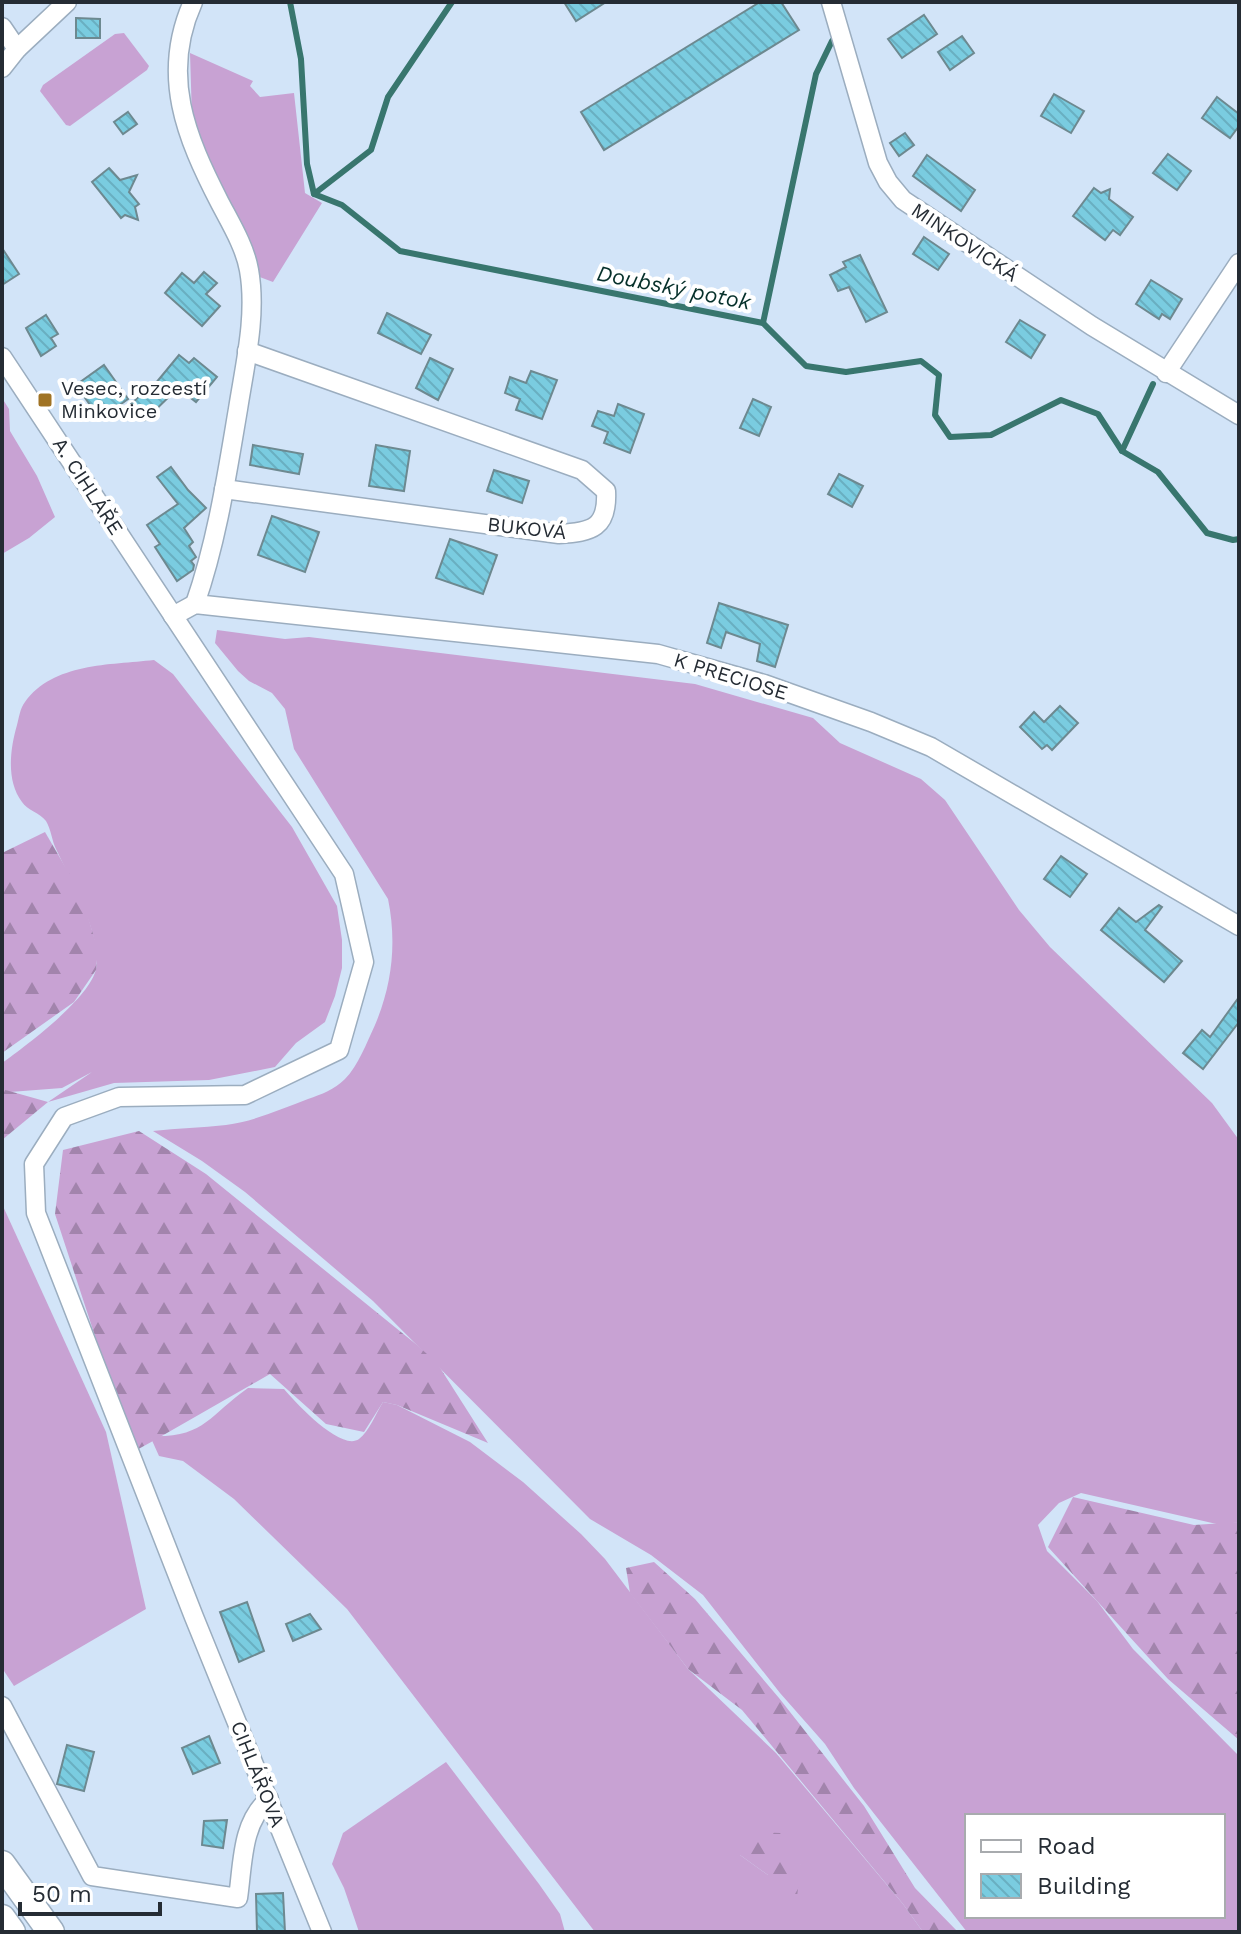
<svg xmlns="http://www.w3.org/2000/svg" width="1241" height="1934" font-family="'Work Sans',sans-serif">
  <defs>
    <pattern id="forest-firs" width="22" height="20" patternUnits="userSpaceOnUse" patternTransform="scale(2)"><rect width="22" height="20" fill="#c8a2d3"/><path d="M5 1l3.5 6h-7zM16 11l3.5 6h-7z" fill="#a284ac"/></pattern>
    <pattern id="building-back-hatch" width="6" height="6" patternUnits="userSpaceOnUse" patternTransform="scale(2)"><rect width="6" height="6" fill="#7acce0"/><path d="M-1 5l2 2M0 0l6 6M5-1l2 2" fill="none" stroke="#69afc1"/></pattern>
  </defs>
  <rect width="100%" height="100%" fill="#d2e4f8"/>
  <g fill="#c8a2d3" fill-rule="evenodd">
    <path d="M124,33L149,66L147,70L70,126L66,125L40,91L43,85L115,34Z"/>
    <path d="M190,53L253,81L250,86L260,97L294,93L305,193L322,203L273,282L257,276L248,235L207,160L192,118Z"/>
    <path d="M2,398L9,409L10,431L37,476L55,517L29,538L2,554Z"/>
    <path d="M217,630L285,639L309,637L695,684L813,718L840,743L921,779L945,800L1019,910L1050,947L1212,1103L1239,1140V1522L1221,1525L1081,1493L1059,1503L1038,1525L1047,1551L1097,1601L1133,1649L1239,1756V1932H967L854,1788L825,1744L780,1693L703,1595L651,1555L590,1519L373,1301L245,1192L202,1161L153,1131C177,1128 202,1128 226,1125C255,1121 281,1109 308,1099C322,1094 334,1090 345,1079C358,1066 367,1042 375,1025C392,985 397,943 388,899L294,749L285,709L272,693L249,681L238,671L215,643ZM967,1816H1223V1916H967Z"/>
    <path d="M154,660L173,674L292,827L337,906L342,940V968L335,996L325,1022L296,1043L275,1067L209,1080L114,1083L48,1102L92,1072L62,1088L10,1092L2,1089V1063C26,1046 90,998 96,969C103,937 70,879 56,849C52,841 51,829 46,821C40,813 27,810 22,802C6,781 10,749 17,725C19,718 20,708 25,702C53,663 110,665 154,660Z"/>
    <path d="M2,1204L106,1432L146,1609L14,1686L2,1668Z"/>
    <path d="M248,1388L284,1389C295,1402 341,1452 359,1439C369,1432 376,1413 383,1402L397,1405L470,1442L523,1482L581,1534L605,1559L688,1669L776,1753L903,1904L923,1932H595L347,1609L234,1499L183,1461L159,1456L150,1436C205,1438 208,1416 248,1388ZM740,1855L801,1864L768,1875Z"/>
    <path d="M446,1762L539,1884L560,1914L565,1932H359L344,1888L332,1864L343,1833Z"/>
  </g>
  <g fill="url(#forest-firs)">
    <path d="M45,832L81,894L98,950L96,970L74,1002L2,1053V853Z"/>
    <path d="M2,1089L48,1102L2,1140Z"/>
    <path d="M139,1131L206,1174L417,1345L437,1363L488,1443L397,1405L383,1402L364,1432L326,1424L270,1374L160,1437H151L153,1441L133,1452L55,1214L63,1150Z"/>
    <path d="M1073,1497L1194,1525L1239,1522V1740L1168,1679L1048,1547Z"/>
    <path d="M654,1562L695,1599L779,1698L864,1806L915,1888L958,1932H923L903,1904L742,1710L688,1669L630,1593L626,1568Z"/>
    <path d="M755,1832L780,1833L801,1863L797,1897L780,1902L767,1894L768,1875L740,1855L728,1854L725,1839Z"/>
  </g>
  <g fill="none" stroke-linecap="round" stroke-linejoin="round">
    <g stroke="#38766e" stroke-width="6">
      <path d="M290,2L301,59L307,164L314,194L342,205L400,251L763,323L806,366L846,372L921,361L939,375L935,415L950,437L991,435L1061,400L1098,414L1122,451L1158,472L1207,533L1233,540L1239,539"/>
      <path d="M314,194L371,150L388,97L452,2"/>
      <path d="M763,323L816,74L832,41"/>
      <path d="M1122,451L1153,384"/>
    </g>
  </g>
  <g fill="url(#building-back-hatch)" stroke="#6d8990" stroke-width="2">
    <path d="M564,2H606L576,21Z"/>
    <path d="M760,2H781L799,30L604,150L581,112Z"/>
    <path d="M924,15L937,34L902,58L888,39Z"/>
    <path d="M76,18L100,19V38H76Z"/>
    <path d="M962,36L974,53L950,70L938,52Z"/>
    <path d="M1054,94L1084,111L1071,133L1041,116Z"/>
    <path d="M1217,97L1239,114V126L1230,138L1202,118Z"/>
    <path d="M128,112L137,124L123,134L114,122Z"/>
    <path d="M905,133L914,145L899,156L890,143Z"/>
    <path d="M1168,154L1191,171L1177,190L1153,173Z"/>
    <path d="M927,155L975,190L961,211L913,176Z"/>
    <path d="M109,168L120,180L137,175L129,192L139,204L135,207L138,220L125,215L121,218L92,182Z"/>
    <path d="M1094,188L1101,193L1110,189L1109,199L1133,217L1120,235L1113,230L1105,240L1073,216Z"/>
    <path d="M924,237L949,254L938,270L913,254Z"/>
    <path d="M2,248L19,274L2,285Z"/>
    <path d="M860,255L887,312L866,322L849,287L838,291L830,275L846,267L843,262Z"/>
    <path d="M204,272L217,283L206,294L220,306L202,326L165,293L182,273L194,283Z"/>
    <path d="M1151,280L1182,299L1170,319L1162,314L1159,319L1136,304Z"/>
    <path d="M387,313L431,335L421,354L378,333Z"/>
    <path d="M46,315L58,334L51,338L56,346L41,356L26,328Z"/>
    <path d="M1020,320L1045,335L1031,358L1006,342Z"/>
    <path d="M179,355L189,363L194,358L217,377L196,402L178,388L145,420L131,404L144,392L146,395Z"/>
    <path d="M430,358L453,369L438,400L416,388Z"/>
    <path d="M104,365L128,399L100,419L76,385Z"/>
    <path d="M531,371L557,380L542,419L516,410L520,399L505,393L510,377L526,383Z"/>
    <path d="M753,399L771,407L759,436L740,428Z"/>
    <path d="M618,404L644,414L630,453L604,443L608,432L592,426L598,411L614,416Z"/>
    <path d="M253,445L303,454L299,474L250,465Z"/>
    <path d="M376,445L410,451L404,491L369,486Z"/>
    <path d="M171,467L188,490L206,508L184,528L193,542L189,546L196,557L191,561L194,565L193,570L177,581L155,547L160,544L147,525L178,504L157,477Z"/>
    <path d="M494,470L529,481L522,503L487,491Z"/>
    <path d="M839,474L863,486L852,507L828,494Z"/>
    <path d="M272,516L319,532L305,572L258,555Z"/>
    <path d="M450,539L497,555L483,594L436,578Z"/>
    <path d="M719,603L788,625L775,667L757,661L760,644L726,632L721,648L707,643Z"/>
    <path d="M1060,706L1078,723L1052,750L1047,745L1042,749L1020,727L1034,712L1044,722Z"/>
    <path d="M1061,856L1087,874L1070,897L1044,879Z"/>
    <path d="M1159,905L1162,907L1145,930L1182,961L1164,982L1101,930L1119,908L1136,922Z"/>
    <path d="M1239,997V1022L1203,1069L1183,1053L1202,1030L1210,1037Z"/>
    <path d="M247,1602L264,1651L239,1662L220,1612Z"/>
    <path d="M310,1614L321,1629L293,1641L286,1624Z"/>
    <path d="M209,1736L220,1763L193,1774L182,1748Z"/>
    <path d="M67,1745L94,1752L84,1791L57,1784Z"/>
    <path d="M227,1820L223,1848L202,1845L204,1821Z"/>
    <path d="M283,1893L285,1932H257L256,1894Z"/>
  </g>
  <g fill="none" stroke-linecap="round" stroke-linejoin="round">
    <g stroke="#9badbf" stroke-width="21">
      <g id="minor">
        <path d="M193,2C160,75 186,137 220,203C231,224 245,247 249,270C257,315 245,364 238,409C227,474 217,541 195,604"/>
        <path d="M831,2L878,163L888,182L903,200L1092,326L1239,415"/>
        <path d="M2,27L17,49"/>
        <path d="M2,68L17,49L67,2"/>
        <path d="M2,357L344,874L364,962L339,1050L245,1095L119,1097L64,1117L34,1164L36,1213L194,1617L322,1932"/>
        <path d="M1166,373L1239,263"/>
        <path d="M224,489L559,534C592,532 608,528 606,491L582,470L247,351"/>
        <path d="M173,616L195,604L658,654L764,684L871,722L931,747L1239,926"/>
        <path d="M2,1706L92,1876L238,1898C243,1864 241,1823 269,1799"/>
      </g>
    </g>
    <g stroke="#9badbf" stroke-width="29">
      <g id="highway">
        <path d="M2,1864L51,1932"/>
        <path d="M2,1918L12,1932"/>
      </g>
    </g>
    <use href="#minor" stroke="#fff" stroke-width="18"/>
    <use href="#highway" stroke="#fff" stroke-width="26"/>
  </g>
  <rect fill="#a07324" stroke="#fff" stroke-width="3" x="37" y="392" width="16" height="16" rx="4"/>
  <g text-anchor="middle" stroke-width="8" stroke-linejoin="round" paint-order="stroke">
    <g font-size="20" fill="#252c34" stroke="#fff">
      <text transform="translate(965 242) rotate(34)" y="7">MINKOVICKÁ</text>
      <text transform="translate(88 486) rotate(57)" y="7">A. CIHLÁŘE</text>
      <text transform="translate(527 528) rotate(6)" y="7">BUKOVÁ</text>
      <text transform="translate(731 676) rotate(17)" y="7">K PRECIOSE</text>
      <text transform="translate(258 1774) rotate(68)" y="7">CIHLÁŘOVA</text>
    </g>
    <g font-size="20" fill="#252c34" stroke="#fff" text-anchor="start">
      <text x="61" y="395">Vesec, rozcestí<tspan x="61" dy="23">Minkovice</tspan></text>
    </g>
    <g font-size="22" font-style="italic" fill="#06302a" stroke="#fff">
      <text transform="translate(674 287) rotate(11)" y="8">Doubský potok</text>
    </g>
  </g>
  <rect width="1241" height="1934" fill="none" stroke="#252c34" stroke-width="8"/>
  <rect x="965" y="1814" width="260" height="104" fill="#ffffff" stroke="#a8abae" stroke-width="2"/>
  <rect x="981" y="1840" width="40" height="12" fill="#ffffff" stroke="#a8abae" stroke-width="2"/>
  <text x="1037" y="1854" font-size="24" fill="#252c34">Road</text>
  <rect x="981" y="1874" width="40" height="24" fill="url(#building-back-hatch)" stroke="#a8abae" stroke-width="2"/>
  <text x="1037" y="1894" font-size="24" fill="#252c34">Building</text>
  <path d="M20 1902v12h140v-12" fill="none" stroke="#252c34" stroke-width="4"/>
  <text x="32" y="1902" font-size="24" fill="#252c34" stroke="#ffffff" stroke-width="6" paint-order="stroke">50 m</text>
</svg>
